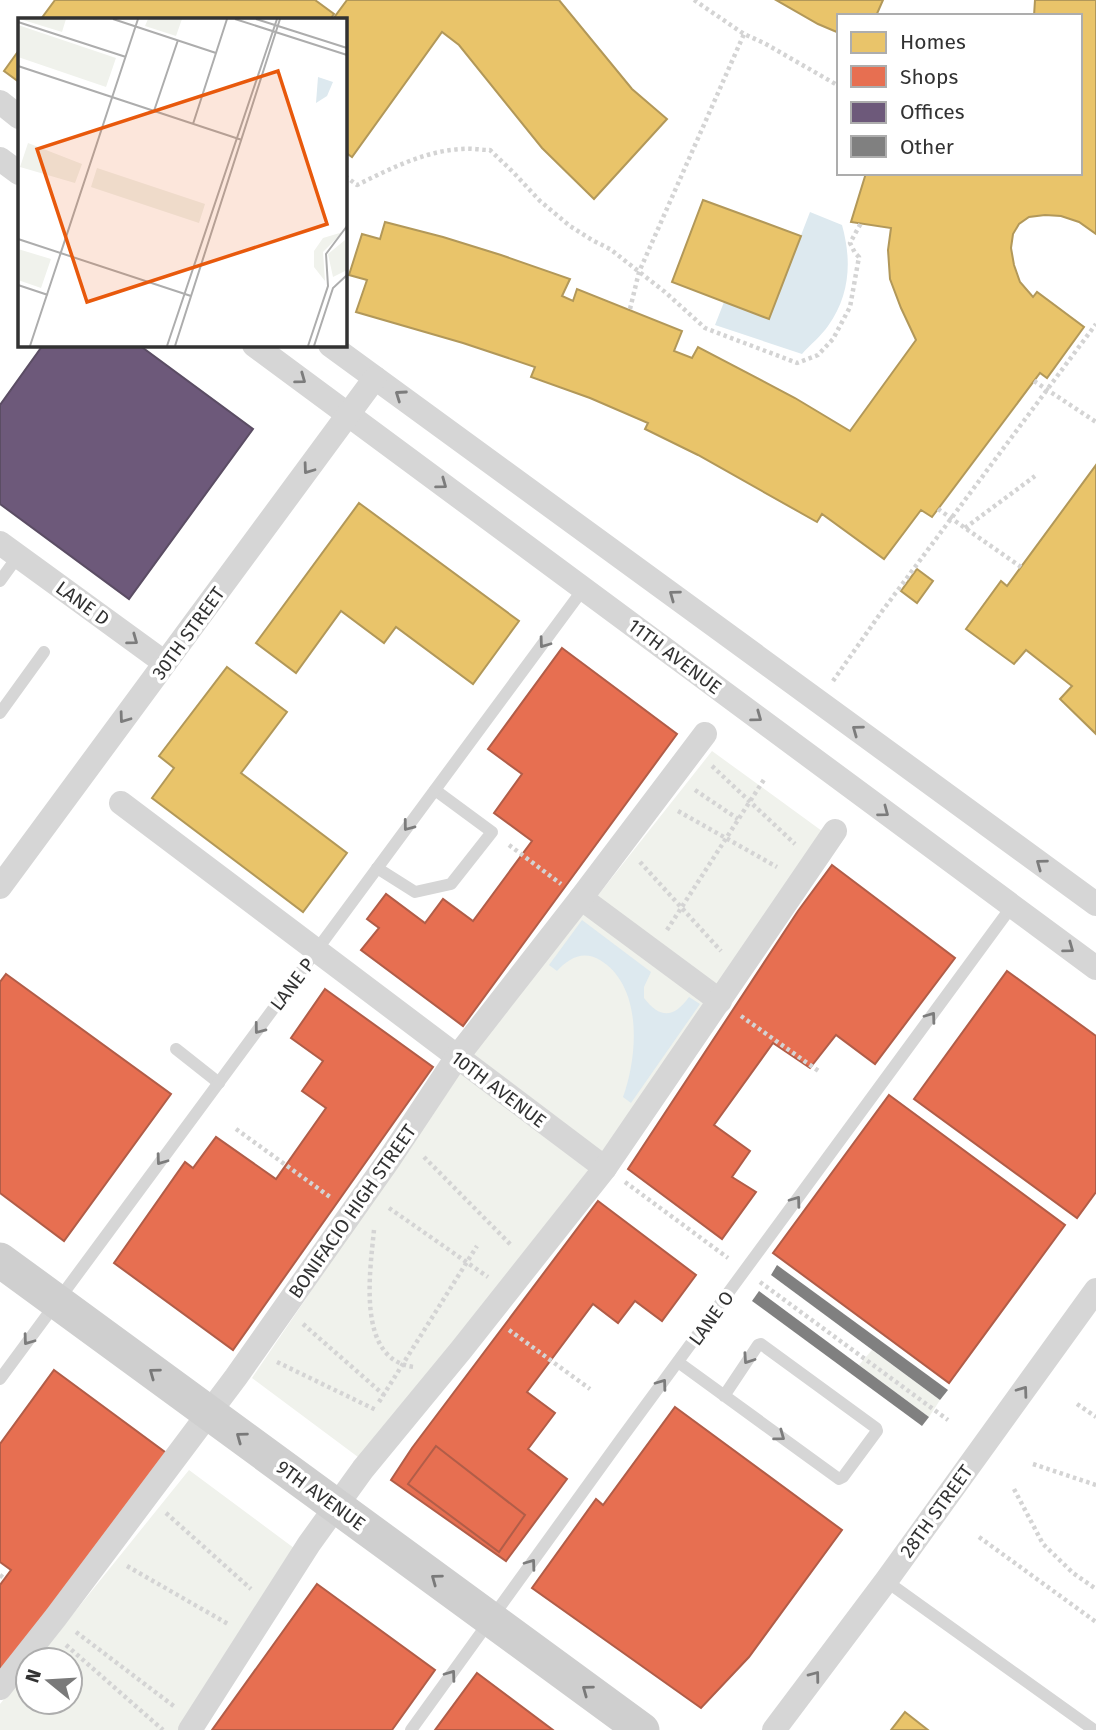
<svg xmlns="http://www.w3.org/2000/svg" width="1096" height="1730" font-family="'Fira Sans',sans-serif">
  <rect width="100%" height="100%" fill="#fff"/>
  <g fill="#f0f2ec">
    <path d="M712,751L822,831L600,1155L362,1460L252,1378L471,1056Z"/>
    <path d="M872,1350L940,1400L929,1417L859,1365Z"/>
    <path d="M189,1470L298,1551L178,1730H0V1704L28,1670V1702H70V1660H36Z"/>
  </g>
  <g fill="#dde9ef">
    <path d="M810,212L842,225C852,261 850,295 828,326C821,336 810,345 802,354L715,325L724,302L769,318Z"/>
    <path d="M582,920L651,972L644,987V998C660,1019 674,1018 689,997L700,1004L631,1103L623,1097C638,1056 643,986 600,960C583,950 569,958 557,971L549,965Z"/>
  </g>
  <g fill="#e9c46a" stroke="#b29859" stroke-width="2">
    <path d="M55,0H315L334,14L330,19H41Z"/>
    <path d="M347,0H559L632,89L667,119L594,199L542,148L459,45L442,32L352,157L345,152V19H333Z"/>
    <path d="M776,0H883L876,16H839V33L818,24Z"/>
    <path d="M1035,0H1096V234L1079,222L1061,216L1045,215L1029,217L1019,224L1013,234L1011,248L1014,265L1020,282L1033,297L1037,292L1084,327L1047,378L1040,373L932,517L921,510L884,559L822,514L817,522L698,455L645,429L648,423L590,398L531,377L535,367L463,343L356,312L367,280L349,275L362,234L380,239L385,222L443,237L501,255L570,279L562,296L573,301L577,289L682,331L674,351L692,358L698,347L795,398L850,431L916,340L901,308L890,279L888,250L891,228L851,222L866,173H1080V16H1034Z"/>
    <path d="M19,50V82L4,71Z"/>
    <path d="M703,200L801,236L769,319L672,282Z"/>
    <path d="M1096,465V734L1060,699L1072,686L1026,650L1014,664L966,629L1001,581L1007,586Z"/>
    <path d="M359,503L519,621L473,684L396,627L384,643L341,611L296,673L256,643Z"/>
    <path d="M917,569L933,581L917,603L901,591Z"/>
    <path d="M227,667L287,712L241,773L347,853L303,912L152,798L174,768L159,756Z"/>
    <path d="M905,1712L928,1730H891Z"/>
  </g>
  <g fill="#e76f51" stroke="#b15d48" stroke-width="2">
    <path d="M562,648L677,734L463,1026L361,950L379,928L367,919L386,894L425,923L443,899L473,921L532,841L494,813L522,774L488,749Z"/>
    <path d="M832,865L955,958L875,1064L836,1035L810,1068L773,1043L714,1125L750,1151L732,1177L756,1192L722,1239L628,1169L798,911Z"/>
    <path d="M1007,971L1096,1036V1192L1077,1218L914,1099Z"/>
    <path d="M6,974L171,1094L64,1241L0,1193V982Z"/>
    <path d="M325,989L433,1067L233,1350L114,1263L185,1162L193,1168L216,1137L276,1179L326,1108L302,1091L323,1061L291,1038Z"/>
    <path d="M889,1095L1065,1225L949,1383L773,1253Z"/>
    <path d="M598,1201L696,1275L662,1321L635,1301L618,1323L593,1304L527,1392L555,1413L528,1449L567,1479L506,1561L391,1480L412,1448Z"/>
    <path d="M54,1370L169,1455L0,1674V1585L11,1570L0,1562V1444Z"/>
    <path d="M675,1407L842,1530L749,1657L701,1708L532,1588L596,1499L603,1505Z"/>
    <path d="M436,1446L525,1515L499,1552L408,1484Z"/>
    <path d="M317,1584L435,1670L392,1730H212Z"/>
    <path d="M477,1673L553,1730H435Z"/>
  </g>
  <path fill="#6d597a" stroke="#5b4d64" stroke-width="2" d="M43,345H139L253,429L129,599L0,504V405Z"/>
  <g fill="#808080">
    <path d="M777,1265L948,1390L940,1400L771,1275Z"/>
    <path d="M759,1291L929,1417L922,1426L752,1301Z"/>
  </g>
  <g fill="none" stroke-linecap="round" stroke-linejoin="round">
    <g stroke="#d4d4d4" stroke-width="4.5" stroke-dasharray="3.5 3.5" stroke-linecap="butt">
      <path d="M694,0L744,34L764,43L839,86"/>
      <path d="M345,176L357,185C390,169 424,151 462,149C471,148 481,150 490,150L513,172L540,201L570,226L592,240L610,249L665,292L705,328L797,363L818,355L833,339L850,307L859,257L855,253L850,243L861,223"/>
      <path d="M630,309L639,272L744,34"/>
      <path d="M965,528L1035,476"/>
      <path d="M833,681L880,614L1096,324"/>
      <path d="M712,766L795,844"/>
      <path d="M695,790L738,819"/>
      <path d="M678,811L777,867"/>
      <path d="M509,845L561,884"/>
      <path d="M640,862L721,951"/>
      <path d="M667,930L765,778"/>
      <path d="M741,1016L820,1072"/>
      <path d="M236,1129L330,1197"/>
      <path d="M424,1157L511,1245"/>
      <path d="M625,1182L728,1258"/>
      <path d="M389,1208L488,1277"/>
      <path d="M374,1230C370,1272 356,1360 414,1367"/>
      <path d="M760,1282L948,1420"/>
      <path d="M303,1324L384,1395"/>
      <path d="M509,1330L590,1389"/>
      <path d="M277,1362L376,1410"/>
      <path d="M379,1402L477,1246"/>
      <path d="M1077,1404L1096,1417"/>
      <path d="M1033,1464L1096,1485"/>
      <path d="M1014,1489L1043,1544L1073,1573L1096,1589"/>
      <path d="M166,1513L251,1589"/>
      <path d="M979,1537L1096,1622"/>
      <path d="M127,1566L228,1624"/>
      <path d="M0,1575L5,1579"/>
      <path d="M76,1632L175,1707"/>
      <path d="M66,1645L163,1730"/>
    </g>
    <g stroke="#d6d6d6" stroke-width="12">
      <path d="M0,581L18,556"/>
      <path d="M0,713L44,652"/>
      <path d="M377,868L415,892L451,884L492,832L435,790"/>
      <path d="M176,1049L219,1083"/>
      <path d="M678,1362L839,1479L843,1477L877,1431L876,1428L761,1344L758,1345L724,1396"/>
      <path d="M0,1379L584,588"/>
      <path d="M886,1581L1094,1730"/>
      <path d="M411,1730L621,1439L1012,906"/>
    </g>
    <g stroke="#d6d6d6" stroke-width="24">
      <path d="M0,102L19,117"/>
      <path d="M0,159L19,173"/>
      <path d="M254,345L1096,968"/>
      <path d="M330,345L1096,904"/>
      <path d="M0,543L165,663"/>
      <path d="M121,803L605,1168"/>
      <path d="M0,887L375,378"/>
      <path d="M581,898L720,1001"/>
      <path d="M0,1688L56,1617L236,1377L388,1161L457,1057L581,898L705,734"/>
      <path d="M190,1730L309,1544L363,1469L461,1350L605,1168L835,831"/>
      <path d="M774,1730L886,1581L1096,1290"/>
    </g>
    <path stroke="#cfcfcf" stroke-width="35" d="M0,1260L642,1730"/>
    <g stroke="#d4d4d4" stroke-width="4.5" stroke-dasharray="3.5 3.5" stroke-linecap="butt">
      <path d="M1034,381L1096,422"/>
      <path d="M938,509L1021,567"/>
    </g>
  </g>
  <defs><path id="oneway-chevron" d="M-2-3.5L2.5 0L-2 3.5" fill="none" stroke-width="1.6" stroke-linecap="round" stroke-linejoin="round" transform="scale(1.75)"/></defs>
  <g stroke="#7c7c7c">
    <use href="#oneway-chevron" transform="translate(301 379) rotate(36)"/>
    <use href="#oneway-chevron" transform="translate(400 395) rotate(-145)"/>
    <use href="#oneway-chevron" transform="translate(308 469) rotate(126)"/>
    <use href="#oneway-chevron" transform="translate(442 484) rotate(36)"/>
    <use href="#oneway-chevron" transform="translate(674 595) rotate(-144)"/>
    <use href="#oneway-chevron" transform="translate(133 640) rotate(36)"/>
    <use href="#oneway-chevron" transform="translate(544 643) rotate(126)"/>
    <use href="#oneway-chevron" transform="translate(757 717) rotate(36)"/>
    <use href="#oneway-chevron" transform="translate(124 718) rotate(126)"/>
    <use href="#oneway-chevron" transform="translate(857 730) rotate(-144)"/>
    <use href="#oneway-chevron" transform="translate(884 812) rotate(37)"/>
    <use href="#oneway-chevron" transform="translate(408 826) rotate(127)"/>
    <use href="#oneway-chevron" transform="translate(1041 864) rotate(-144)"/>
    <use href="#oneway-chevron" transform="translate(1069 948) rotate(36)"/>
    <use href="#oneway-chevron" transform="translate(931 1017) rotate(-54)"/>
    <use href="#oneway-chevron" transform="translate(259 1029) rotate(127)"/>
    <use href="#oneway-chevron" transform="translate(161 1160) rotate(126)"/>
    <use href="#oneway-chevron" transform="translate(796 1201) rotate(-54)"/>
    <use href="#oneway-chevron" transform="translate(28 1340) rotate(126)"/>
    <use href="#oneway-chevron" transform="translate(748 1359) rotate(124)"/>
    <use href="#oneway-chevron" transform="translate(662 1384) rotate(-54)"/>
    <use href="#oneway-chevron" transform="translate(1023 1391) rotate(-54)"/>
    <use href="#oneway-chevron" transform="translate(780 1436) rotate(36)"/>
    <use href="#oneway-chevron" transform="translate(531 1564) rotate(-54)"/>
    <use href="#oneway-chevron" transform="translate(451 1675) rotate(-54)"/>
    <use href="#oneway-chevron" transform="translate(815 1676) rotate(-53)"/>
  </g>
  <g stroke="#797979">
    <use href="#oneway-chevron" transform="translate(154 1373) rotate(-144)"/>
    <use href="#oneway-chevron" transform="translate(241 1437) rotate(-144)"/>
    <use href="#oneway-chevron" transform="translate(436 1579) rotate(-144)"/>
    <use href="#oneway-chevron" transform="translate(587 1690) rotate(-144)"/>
  </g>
  <g text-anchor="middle" stroke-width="7" stroke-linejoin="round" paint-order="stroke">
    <g font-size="19" fill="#323232" stroke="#fff">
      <text transform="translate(83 603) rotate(36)" y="7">LANE D</text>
      <text transform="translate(188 633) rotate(-54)" y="7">30TH STREET</text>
      <text transform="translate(675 656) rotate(37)" y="7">11TH AVENUE</text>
      <text transform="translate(292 984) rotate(-53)" y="7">LANE P</text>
      <text transform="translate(499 1089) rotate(37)" y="7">10TH AVENUE</text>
      <text transform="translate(352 1211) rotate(-55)" y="7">BONIFACIO HIGH STREET</text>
      <text transform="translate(711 1318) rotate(-54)" y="7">LANE O</text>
      <text transform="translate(321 1495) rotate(36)" y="7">9TH AVENUE</text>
      <text transform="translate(936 1511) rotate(-54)" y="7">28TH STREET</text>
    </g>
  </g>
  <g transform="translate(18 18)">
    <rect width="329" height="329" fill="#fff"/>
    <path d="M2,1H48L44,14ZM130,1H164L158,18L127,8ZM0,7L98,40L88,69L0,39ZM10,125L64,146L57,165L2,149ZM79,150L187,186L181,205L73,169ZM325,214L305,234L307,263L296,249V233L305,220ZM327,222L329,252L315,259L310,236ZM0,231L33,241L23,270L0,262Z" fill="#f0f2ec"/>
    <path d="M300,59L315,64L309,78L298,85Z" fill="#dde9ef"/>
    <path fill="none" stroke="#adadad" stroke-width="2" d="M95,1L198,35M217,1L329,37M238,1L329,30M0,4L108,39M0,48L224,122M136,93L160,22M175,106L209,1M0,221L173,278M0,267L30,277M12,328L120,1M149,328L259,1M157,328L262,1M290,328L310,268L308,236L329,208M296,328L315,270L329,257"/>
    <path fill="#e8590c" fill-opacity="0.15" stroke="#e8590c" stroke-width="3.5" d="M260,53L309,206L69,284L19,131Z"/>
    <rect width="329" height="329" fill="none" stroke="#323232" stroke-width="3.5"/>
  </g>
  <rect x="837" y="14" width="245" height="161" fill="#ffffff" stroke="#adadad" stroke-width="2"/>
  <rect x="851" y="32" width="35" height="21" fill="#e9c46a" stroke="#adadad" stroke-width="2"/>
  <text x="900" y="49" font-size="21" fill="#323232">Homes</text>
  <rect x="851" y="66" width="35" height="21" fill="#e76f51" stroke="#adadad" stroke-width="2"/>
  <text x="900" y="84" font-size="21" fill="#323232">Shops</text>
  <rect x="851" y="102" width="35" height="21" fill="#6d597a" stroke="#adadad" stroke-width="2"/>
  <text x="900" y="119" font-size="21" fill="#323232">Offices</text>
  <rect x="851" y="136" width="35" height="21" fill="#808080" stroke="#adadad" stroke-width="2"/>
  <text x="900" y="154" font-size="21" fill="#323232">Other</text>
  <g transform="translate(49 1681) rotate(288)"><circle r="33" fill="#ffffff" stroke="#adadad" stroke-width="2"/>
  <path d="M0-5L12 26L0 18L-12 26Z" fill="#7a7a7a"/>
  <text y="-10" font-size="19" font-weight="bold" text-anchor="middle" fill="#323232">N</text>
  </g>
</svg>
